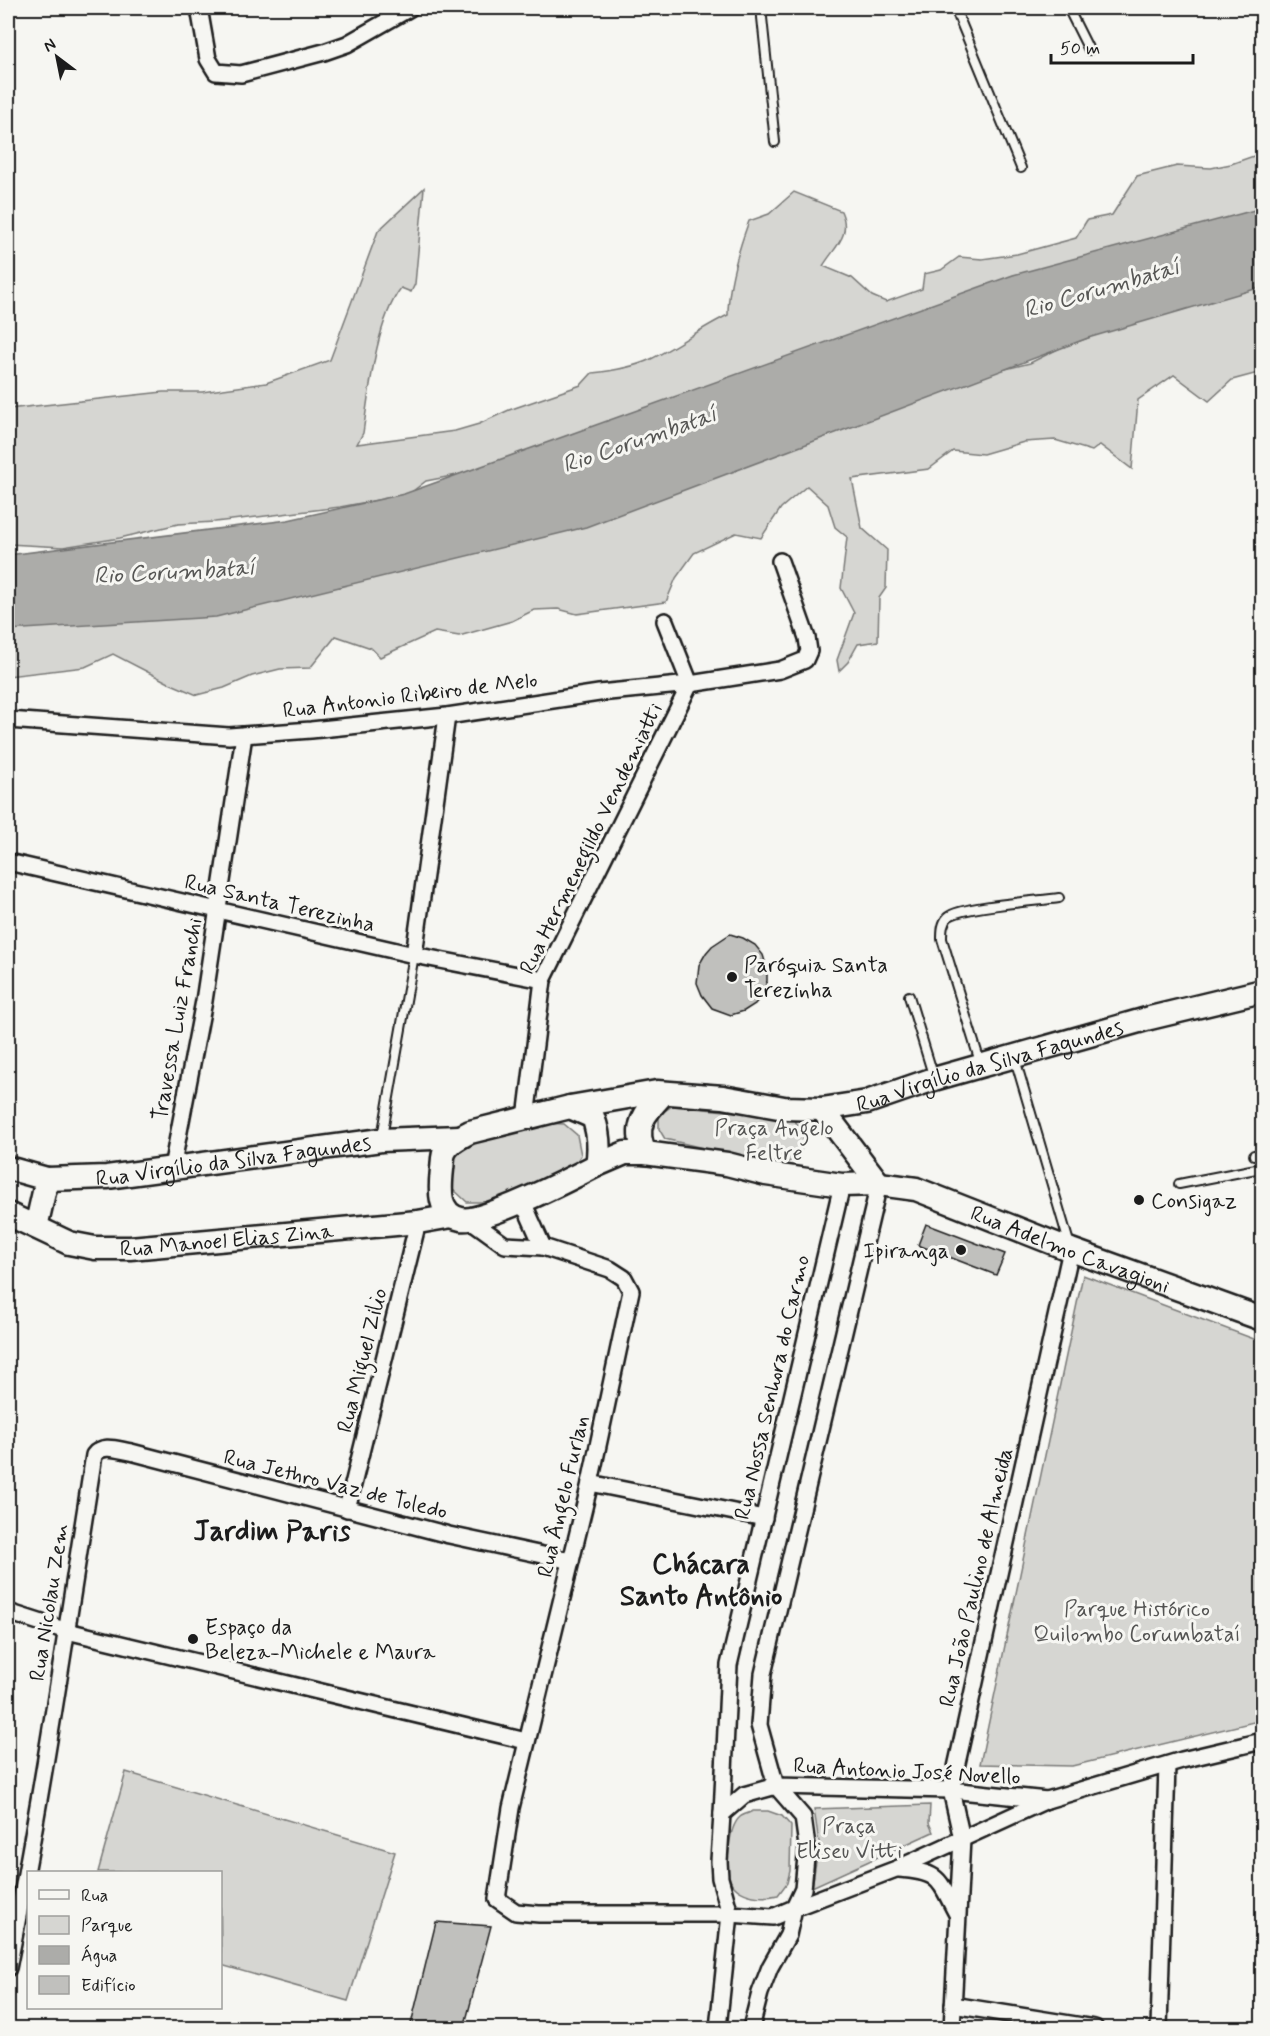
<svg xmlns="http://www.w3.org/2000/svg" width="1270" height="2036" font-family="Mynerve,sans-serif">
  <rect width="100%" height="100%" fill="#f6f6f2"/>
  <filter id="ink" filterUnits="userSpaceOnUse"><feTurbulence type="fractalNoise" baseFrequency=".0167" numOctaves="2"/><feDisplacementMap in="SourceGraphic" scale="12" xChannelSelector="R" yChannelSelector="G"/><feConvolveMatrix kernelMatrix="1 2 1 2 8 2 1 2 1" color-interpolation-filters="sRGB"/></filter>
  <g filter="url(#ink)">
    <g fill="#d6d6d2" stroke="#797977" stroke-width="1.5">
      <path d="M1262,153V239L457,475L426,481L409,494L340,507L215,522L178,524L120,538L63,547L8,544V409L163,392H202L266,383L330,360L378,231L424,188L415,284L411,292L401,288C376,321 369,392 363,433L357,444L455,431L479,424L509,410L581,385L592,373C612,371 632,368 651,359C677,346 701,328 728,315C728,284 738,251 749,221L769,214L794,192L841,211C852,236 835,246 823,266L852,278L872,296L886,302L922,289L924,274L941,270L959,257L982,259L1017,254L1076,238L1087,220L1112,215L1137,176L1177,166L1211,168L1231,164Z"/>
      <path d="M1262,285V372L1232,380L1209,401L1174,375L1138,400L1132,469L1100,445L1092,451L1055,440L1024,442L983,454L953,451L929,469L852,479L862,528L887,550L886,588L879,598L878,641L858,644L848,662L839,671L837,660L854,613L841,588L847,537L835,527L828,505L807,486L781,508L761,538L736,533L694,553L676,578L666,602L577,614L558,609L534,610L512,621L459,636L435,632L380,657L371,648L336,636L310,668L280,669L252,676L224,688L197,695L169,683L113,654L85,667L8,676V617L1030,363L1060,348L1088,338L1114,323Z"/>
      <path d="M672,1106L790,1117L802,1128L804,1145L795,1159L779,1166L665,1139L659,1129V1115Z"/>
      <path d="M545,1123L564,1124L577,1135L581,1155L570,1171L491,1202H467L453,1189L451,1167L457,1148L477,1140Z"/>
      <path d="M1083,1275L1262,1342V1720L1072,1766L980,1764Z"/>
      <path d="M126,1772L395,1852L348,2001L221,1965L220,1872H98Z"/>
      <path d="M930,1805L929,1823L933,1832L812,1887L819,1843L814,1809Z"/>
      <path d="M753,1811H768L782,1816L791,1826L790,1871L787,1883L778,1895C756,1900 728,1895 727,1867C727,1861 729,1854 729,1848C730,1838 732,1824 740,1817C743,1814 750,1813 753,1811Z"/>
    </g>
    <path fill="#acaca9" stroke="#727271" stroke-width="1.5" d="M1262,208V287L1088,338L586,527L216,617L8,630V555L288,520L404,494L1013,275Z"/>
    <g fill="#c0c0bd" stroke="#1c1c1c" stroke-width="1.5">
      <path d="M730,934L743,938L755,945L763,955L767,968V981L763,994L755,1004L744,1011L731,1015L712,1008L702,995L697,983L699,965L706,953L712,946Z"/>
      <path d="M926,1224L1005,1254L996,1275L918,1245Z"/>
      <path d="M436,1922L491,1926L464,2028H410Z"/>
    </g>
    <g fill="none" stroke-linecap="round" stroke-linejoin="round">
      <g stroke="#1c1c1c" stroke-width="12">
        <g id="lane">
          <path d="M761,8L775,142"/>
          <path d="M955,8L1021,168"/>
          <path d="M1068,8L1089,50"/>
          <path d="M909,996L934,1078"/>
          <path d="M1015,1059L1070,1246"/>
          <path d="M981,1065L942,939C942,931 942,923 948,917C961,906 1039,901 1059,898"/>
          <path d="M382,1137L414,955"/>
          <path d="M1254,1155L1262,1154"/>
          <path d="M1179,1184L1256,1169"/>
        </g>
      </g>
      <g stroke="#1c1c1c" stroke-width="20">
        <g id="street">
          <path d="M199,8L208,59L216,72L241,74L324,52L347,44L410,8"/>
          <path d="M8,720L229,736L311,730L447,716L599,693L690,684L780,670L805,660L809,651L807,638L780,561"/>
          <path d="M8,862L414,955L543,980"/>
          <path d="M414,955L447,716"/>
          <path d="M526,1118L543,980L690,684L665,621"/>
          <path d="M172,1168L204,1001L244,735"/>
          <path d="M879,1184L763,1674L759,1725L776,1786L951,1790L1047,1800"/>
          <path d="M517,1203L527,1211L543,1247"/>
          <path d="M469,1219L505,1245L543,1247L610,1269L624,1278L631,1291L590,1483L511,1808L497,1899L516,1912L539,1914H730L718,2028"/>
          <path d="M590,1483L764,1518"/>
          <path d="M347,1509L418,1222"/>
          <path d="M8,1612L67,1631L526,1741"/>
          <path d="M776,1786L803,1817L807,1846L803,1889L794,1908L773,1917L730,1914L720,1878L719,1861L722,1814L744,1795Z"/>
          <path d="M722,1814L729,1665L842,1185"/>
          <path d="M899,1869C941,1872 938,1879 957,1914"/>
          <path d="M8,1968C42,1798 67,1626 94,1455C103,1443 118,1450 131,1452L449,1535L571,1561"/>
          <path d="M953,2005L1095,2028"/>
          <path d="M751,2028L760,1993L770,1967L788,1935L794,1908L896,1869L1047,1800L1182,1760L1262,1741"/>
          <path d="M952,2028L962,1839L951,1790L1071,1250"/>
          <path d="M1159,2028L1167,1765"/>
        </g>
      </g>
      <g stroke="#1c1c1c" stroke-width="27">
        <g id="secondary">
          <path id="s1" d="M570,1107L657,1092L723,1097L784,1108L822,1109L867,1102L934,1079L1150,1018L1262,991"/>
          <path d="M570,1107L593,1117C599,1133 600,1148 597,1165C574,1177 482,1224 461,1219C437,1214 440,1188 442,1169C443,1164 442,1156 445,1151C449,1143 462,1136 470,1132Z"/>
          <path d="M822,1109L879,1184"/>
          <path d="M645,1153C632,1125 646,1112 664,1093"/>
          <path id="s2" d="M597,1165L625,1153H645L727,1164L766,1174L842,1185L879,1184L916,1189L1071,1250L1262,1319"/>
          <path id="s3" d="M8,1168L47,1179L107,1177L381,1140L459,1137"/>
          <path id="s4" d="M8,1214L69,1243L95,1248H130L418,1222L452,1216"/>
          <path d="M36,1227L47,1179"/>
        </g>
      </g>
      <use href="#lane" stroke="#f6f6f2" stroke-width="8"/>
      <use href="#street" stroke="#f6f6f2" stroke-width="15"/>
      <use href="#secondary" stroke="#f6f6f2" stroke-width="22"/>
    </g>
  </g>
  <g fill="#1c1c1c" stroke="#f6f6f2" stroke-width="2">
    <circle cx="732" cy="977" r="6"/>
    <circle cx="1139" cy="1200" r="6"/>
    <circle cx="961" cy="1250" r="6"/>
    <circle cx="193" cy="1639" r="6"/>
  </g>
  <g text-anchor="middle" stroke-width="6" stroke-linejoin="round" paint-order="stroke">
    <g font-size="22" fill="#1c1c1c" stroke="#f6f6f2">
      <text transform="translate(410 694) rotate(-7)" y="8">Rua Antonio Ribeiro de Melo</text>
      <text transform="translate(590 838) rotate(-64)" y="8">Rua Hermenegildo Vendemiatti</text>
      <text transform="translate(280 902) rotate(13)" y="8">Rua Santa Terezinha</text>
      <text transform="translate(176 1019) rotate(-80)" y="8">Travessa Luiz Franchi</text>
      <text dy="8" stroke="none"><textPath href="#s1" startOffset="428">Rua Virgílio da Silva Fagundes</textPath></text>
      <text dy="8" stroke="none"><textPath href="#s3" startOffset="228">Rua Virgílio da Silva Fagundes</textPath></text>
      <text dy="8" stroke="none"><textPath href="#s4" startOffset="226">Rua Manoel Elias Zina</textPath></text>
      <text dy="8" stroke="none"><textPath href="#s2" startOffset="490">Rua Adelmo Cavagioni</textPath></text>
      <text transform="translate(361 1360) rotate(-76)" y="8">Rua Miguel Zilio</text>
      <text transform="translate(771 1387) rotate(-77)" y="8">Rua Nossa Senhora do Carmo</text>
      <text transform="translate(336 1483) rotate(14)" y="8">Rua Jethro Vaz de Toledo</text>
      <text transform="translate(562 1496) rotate(-77)" y="8">Rua Ângelo Furlan</text>
      <text transform="translate(975 1577) rotate(-77)" y="8">Rua João Paulino de Almeida</text>
      <text transform="translate(48 1602) rotate(-81)" y="8">Rua Nicolau Zem</text>
      <text transform="translate(907 1770) rotate(3)" y="8">Rua Antonio José Novello</text>
    </g>
    <g font-size="22" fill="#1c1c1c" stroke="#f6f6f2" text-anchor="start">
      <text x="744" y="972">Paróquia Santa<tspan x="744" dy="25">Terezinha</tspan></text>
      <text x="1151" y="1208">Consigaz</text>
      <text x="949" y="1258" text-anchor="end">Ipiranga</text>
      <text x="205" y="1634">Espaço da<tspan x="205" dy="25">Beleza-Michele e Maura</tspan></text>
    </g>
    <g font-size="22" fill="#545453" stroke="#f6f6f2">
      <text x="774" y="1135">Praça Angelo<tspan x="774" dy="25">Feltre</tspan></text>
      <text x="1137" y="1616">Parque Histórico<tspan x="1137" dy="25">Quilombo Corumbataí</tspan></text>
      <text x="849" y="1833">Praça<tspan x="849" dy="25">Eliseu Vitti</tspan></text>
    </g>
    <g font-size="24" font-style="italic" fill="#565654" stroke="#f6f6f2">
      <text transform="translate(1101 288) rotate(-16)" y="8">Rio Corumbataí</text>
      <text transform="translate(639 439) rotate(-19)" y="8">Rio Corumbataí</text>
      <text transform="translate(174 571) rotate(-3)" y="8">Rio Corumbataí</text>
    </g>
    <g font-size="28" font-weight="bold" fill="#1c1c1c" stroke="#f6f6f2">
      <text x="272" y="1540">Jardim Paris</text>
      <text x="701" y="1573">Chácara<tspan x="701" dy="32">Santo Antônio</tspan></text>
    </g>
  </g>
  <rect width="1270" height="2036" fill="none" stroke="#f6f6f2" stroke-width="30"/>
  <rect x="15" y="15" width="1240" height="2006" fill="none" stroke="#1c1c1c" stroke-width="2" filter="url(#ink)"/>
  <rect x="27" y="1871" width="195" height="138" fill="#f6f6f2" stroke="#9f9f9c" stroke-width="1.5"/>
  <rect x="39" y="1890" width="30" height="9" fill="#f6f6f2" stroke="#9f9f9c" stroke-width="1.5"/>
  <text x="81" y="1901" font-size="18" fill="#1c1c1c">Rua</text>
  <rect x="39" y="1916" width="30" height="18" fill="#d6d6d2" stroke="#9f9f9c" stroke-width="1.5"/>
  <text x="81" y="1931" font-size="18" fill="#1c1c1c">Parque</text>
  <rect x="39" y="1946" width="30" height="18" fill="#acaca9" stroke="#9f9f9c" stroke-width="1.5"/>
  <text x="81" y="1961" font-size="18" fill="#1c1c1c">Água</text>
  <rect x="39" y="1976" width="30" height="18" fill="#c0c0bd" stroke="#9f9f9c" stroke-width="1.5"/>
  <text x="81" y="1991" font-size="18" fill="#1c1c1c">Edifício</text>
  <g transform="translate(57 57) rotate(328)" stroke="#f6f6f2" stroke-width="4.5" paint-order="stroke">
  <path d="M0-4.5L10 22L0 15L-10 22Z" fill="#1c1c1c"/>
  <text y="-9" font-size="16" font-weight="bold" text-anchor="middle" fill="#1c1c1c">N</text>
  </g>
  <path d="M1051 54v9h142v-9" fill="none" stroke="#1c1c1c" stroke-width="3"/>
  <text x="1060" y="54" font-size="18" fill="#1c1c1c" stroke="#f6f6f2" stroke-width="4.5" paint-order="stroke">50 m</text>
</svg>
